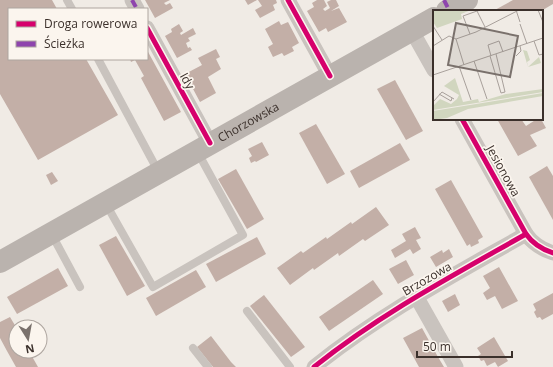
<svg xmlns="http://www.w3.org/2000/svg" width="553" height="367" font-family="'Open Sans',sans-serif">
  <rect width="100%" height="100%" fill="#f0ebe5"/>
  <g fill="#c3afa7">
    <path d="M0,0H52L57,9H9V59H86L118,115L38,160L0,94Z"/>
    <path d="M145,0H170L164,3L166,5L170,3L173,8L155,18Z"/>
    <path d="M245,0H257L248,5Z"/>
    <path d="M258,0H276L277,3L273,5L275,10L260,18L255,10L262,6Z"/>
    <path d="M317,0H324L327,6L323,9L325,11L330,8L327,2L331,0H336L339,6L331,11L339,8L347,22L328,32L326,28L319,32L307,11L314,7L312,3Z"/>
    <path d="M513,0H553V4L541,11H493Z"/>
    <path d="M279,21L281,25L288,22L299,43L292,47L294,51L284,56L282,53L273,57L268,47L273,44L265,29Z"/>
    <path d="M179,24L183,31L180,33L181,35L193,28L196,34L188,38L190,41L186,43L188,48L190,47L192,50L177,58L165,36L172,32L171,29Z"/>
    <path d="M216,49L220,57L216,59L221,69L208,77L216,93L200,102L185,74L202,65L198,58Z"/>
    <path d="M147,50L181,112L164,121L141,78L144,76L135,60L131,62L130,59H147Z"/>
    <path d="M395,80L423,131L406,140L377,89Z"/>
    <path d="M497,119H521L526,126L537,119H541L546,128L530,135L537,146L518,156Z"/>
    <path d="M316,124L345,174L327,184L299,133Z"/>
    <path d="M262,142L269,155L256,162L255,161L251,163L249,158L252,156L248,149Z"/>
    <path d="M400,143L410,160L359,188L350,171Z"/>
    <path d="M547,166L553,176V220L529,177Z"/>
    <path d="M236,169L264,219L247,229L218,179Z"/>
    <path d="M52,172L58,181L51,185L46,175Z"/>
    <path d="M451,180L483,237L478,240L479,243L471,247L470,244L467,246L435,189Z"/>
    <path d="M376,207L389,225L365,241L363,239L339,256L338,253L314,270L313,268L290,285L277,268L301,251L303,253L326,237L327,239L351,222L352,224Z"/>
    <path d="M415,227L421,238L416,240L421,249L413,254L410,249L395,258L391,250L406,241L402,234Z"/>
    <path d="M116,236L145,286L127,296L99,245Z"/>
    <path d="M257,237L266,254L216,282L206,264Z"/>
    <path d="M449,249L453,257L436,267L430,257L442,250L443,253Z"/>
    <path d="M406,260L414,275L398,284L389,269Z"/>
    <path d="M499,267L518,301L502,309L495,296L487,300L483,293L490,288L483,276Z"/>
    <path d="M58,268L68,286L17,314L7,297Z"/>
    <path d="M196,270L206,287L156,316L146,298Z"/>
    <path d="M373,280L383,294L329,331L319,317Z"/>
    <path d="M553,293V314L542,320L540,317L537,318L534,312L536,310L533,304Z"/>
    <path d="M455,294L460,305L448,312L442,301Z"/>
    <path d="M264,295L305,347L291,357L250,306Z"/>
    <path d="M10,317L16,327V351H29L38,367H16L7,351L0,338V322Z"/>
    <path d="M422,328L438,357L444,367H419L403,338Z"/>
    <path d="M211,336L231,362L236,367H213L197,347Z"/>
    <path d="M494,337L508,361L498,367L495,362L487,366L484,360L481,361L478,356L481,354L477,348Z"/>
  </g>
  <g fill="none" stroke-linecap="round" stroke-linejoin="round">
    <g stroke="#c9c3be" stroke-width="8">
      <path d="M67,0L72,9"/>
      <path d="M98,59L158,171"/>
      <path d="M106,204L153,287L243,235L197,151"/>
      <path d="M51,233L80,287"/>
      <path d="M247,311L290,367"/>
      <path d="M193,348L208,367"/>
    </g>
    <g stroke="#c9c3be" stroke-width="15">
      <path d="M132,0L137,9"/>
      <path d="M288,0L330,76"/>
      <path d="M147,28L210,143"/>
      <path d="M412,31L434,70"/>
      <path d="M462,119L526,234"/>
      <path d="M416,296L456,367"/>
      <path d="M314,367C380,314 452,276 526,234C533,244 541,249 553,253"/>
    </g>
    <g stroke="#bab3ae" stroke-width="22">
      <path d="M447,11L467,0"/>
      <path id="s1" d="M0,262L434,18"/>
    </g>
    <g stroke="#8e44ad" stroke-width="4" stroke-dasharray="8 4" stroke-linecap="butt">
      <path d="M132,0L137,9"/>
      <path d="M444,0L449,10"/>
    </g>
    <g stroke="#fbf5ee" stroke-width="8">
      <g id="cycleway">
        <path d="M288,0L330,76"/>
        <path d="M147,28L210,143"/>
        <path d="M462,119L526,234"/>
        <path d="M314,367C380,314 452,276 526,234C533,244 541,249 553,253"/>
      </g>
    </g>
    <use href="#cycleway" stroke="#d6006c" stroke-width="5"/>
  </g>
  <g text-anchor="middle" stroke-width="3.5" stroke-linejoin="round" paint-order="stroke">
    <g font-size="12" fill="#3b302b" stroke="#fbf5ee">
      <text transform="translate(187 81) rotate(61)" y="4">Idy</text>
      <text dy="4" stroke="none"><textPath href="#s1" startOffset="285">Chorzowska</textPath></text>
      <text transform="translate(503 171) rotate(61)" y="4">Jesionowa</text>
      <text transform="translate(427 279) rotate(-30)" y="4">Brzozowa</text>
    </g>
  </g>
  <g transform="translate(433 10)">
    <rect width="110" height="110" fill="#f0ebe5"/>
    <path d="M0,0H38L28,4L29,9L4,18L0,12ZM90,40L94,41L97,50L94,52L95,57L106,47L108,53L95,57ZM22,68L30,92L45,89L46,92L73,84L110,79V82L0,100V96L7,89L18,94L24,89L26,85L11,76ZM110,83V86L35,99L14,108L0,110V101Z" fill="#d1d6bf"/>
    <path fill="none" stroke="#a8a09b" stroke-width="1" d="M48,0L44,1L52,17M83,0L87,12M105,0L110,12M87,14L94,34M0,16L9,30M37,24L30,6L44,1M23,29L31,55M101,31L106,45L110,44M0,36L16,26L23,29L43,22L86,0M57,46L68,83L72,82L63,44M58,46L55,35L66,31L70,42M83,46L88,41L87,36M41,51L54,89M26,56L38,90M0,65L110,28M6,84L18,91L19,88M0,92L9,82L21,89"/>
    <path fill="#7a716c" fill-opacity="0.15" stroke="#7a716c" stroke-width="2" d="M23,13L85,26L77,67L15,55Z"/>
    <rect width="110" height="110" fill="none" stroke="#3b302b" stroke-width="2"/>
  </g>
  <rect x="8" y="8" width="140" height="52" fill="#fbf5ee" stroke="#aea6a0"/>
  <rect x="16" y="21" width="20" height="6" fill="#d6006c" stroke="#aea6a0"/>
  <text x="44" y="28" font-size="12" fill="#3b302b">Droga rowerowa</text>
  <rect x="16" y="41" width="20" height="6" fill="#8e44ad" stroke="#aea6a0"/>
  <text x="44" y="48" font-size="12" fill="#3b302b">Ścieżka</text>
  <g transform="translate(28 339) rotate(169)"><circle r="19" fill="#fbf5ee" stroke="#aea6a0"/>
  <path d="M0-3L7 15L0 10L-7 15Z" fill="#7a716c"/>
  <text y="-6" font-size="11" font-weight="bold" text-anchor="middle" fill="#3b302b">N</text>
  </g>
  <path d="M417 351v6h95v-6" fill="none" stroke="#3b302b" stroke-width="2"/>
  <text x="423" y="351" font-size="12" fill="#3b302b" stroke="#fbf5ee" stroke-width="3" paint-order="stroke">50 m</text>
</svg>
